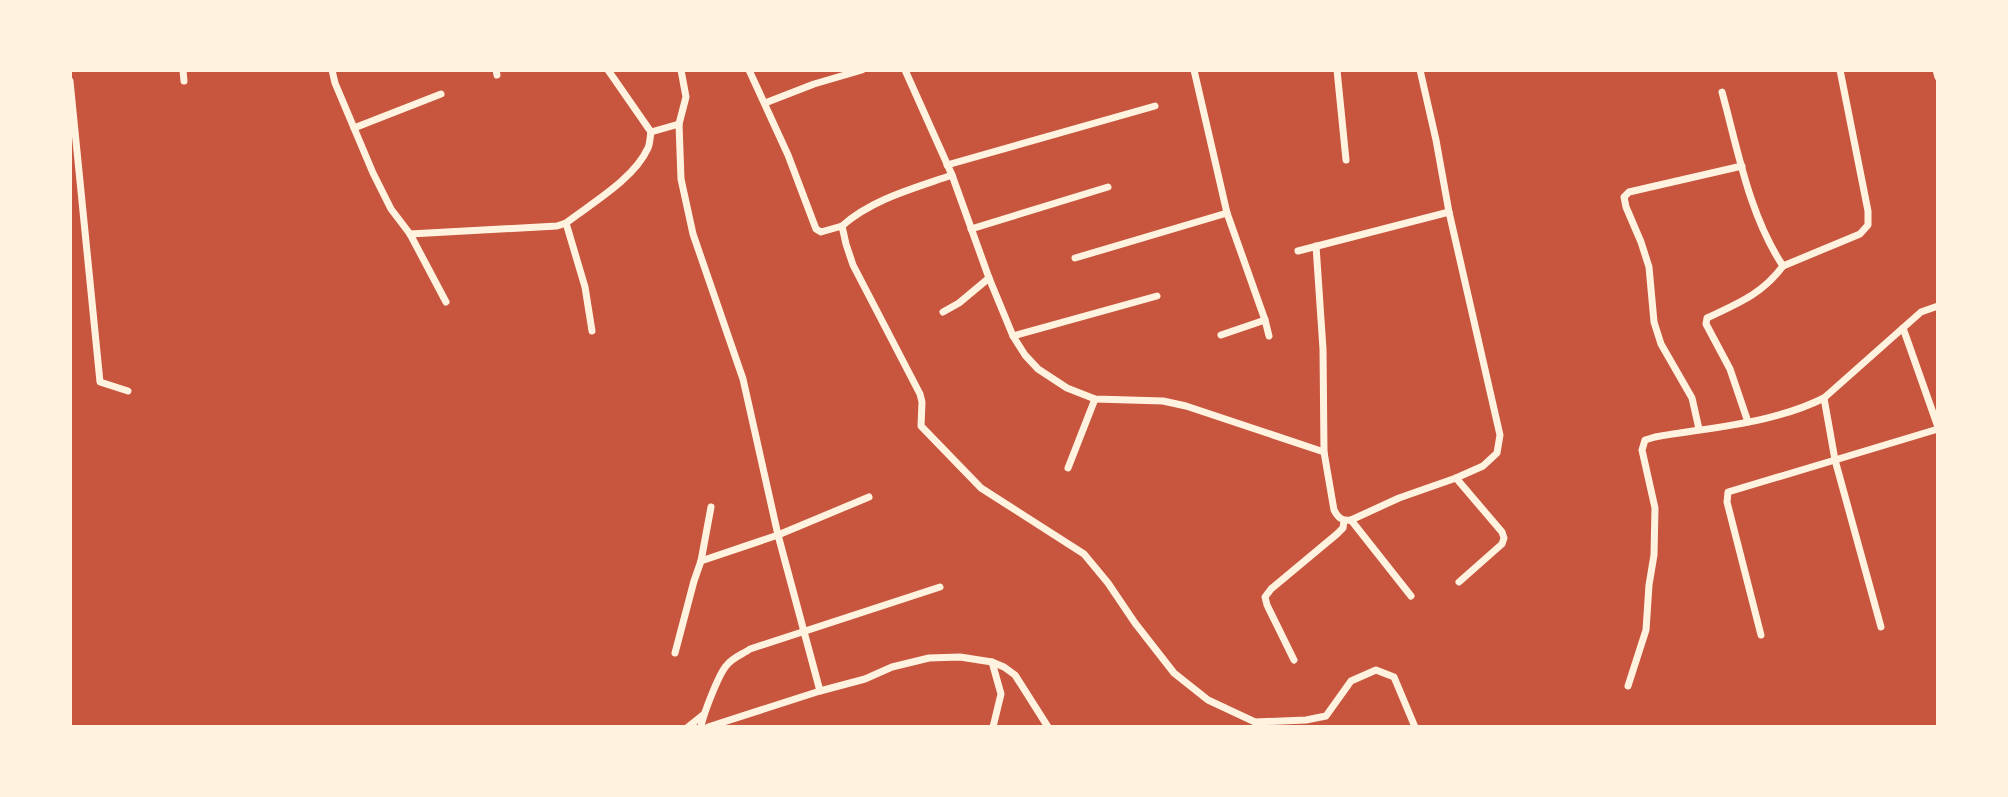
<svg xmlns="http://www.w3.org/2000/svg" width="2008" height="797" font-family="'DejaVu Sans',sans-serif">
  <rect width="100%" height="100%" fill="#c8553d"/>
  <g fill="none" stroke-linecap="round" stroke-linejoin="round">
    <g stroke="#fff3e0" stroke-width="7">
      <path d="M183,70L184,81"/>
      <path d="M332,70L335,83L373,173L391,209L410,234L446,302"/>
      <path d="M496,70L497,75"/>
      <path d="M608,70L651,132"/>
      <path d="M681,70L686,97L679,124L681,179L693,234L743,379L778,535L820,691"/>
      <path d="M749,70L788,155L816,229L821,232L842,226L846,244L853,265L920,394L922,402L921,426L981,488L1084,554L1108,583L1135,623L1174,673L1208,700L1255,722L1306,720L1326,716L1351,681L1376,670L1394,677L1415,727"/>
      <path d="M905,70L952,175L989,278L1013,336L1025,355L1038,369L1067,388L1095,399L1163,401L1186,406L1324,452L1334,510C1338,518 1342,521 1351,520L1399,498L1456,478L1483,466L1497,453L1500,435L1449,212L1436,140L1420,70"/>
      <path d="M1194,70L1227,213L1265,320L1269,336"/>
      <path d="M1337,70L1346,160"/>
      <path d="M1936,70L1938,77"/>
      <path d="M70,81L100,382L128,391"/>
      <path d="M1722,92C1738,150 1749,215 1783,266"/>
      <path d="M765,103L814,84L862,70"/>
      <path d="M354,128L441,94"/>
      <path d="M947,165L1155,106"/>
      <path d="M566,223L585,287L592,331"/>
      <path d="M842,226C872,199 915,188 952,175"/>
      <path d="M971,229L1108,187"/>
      <path d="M410,234L557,226L566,223C592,203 634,179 648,148C650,144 650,137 651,132L679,124"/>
      <path d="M1316,246L1323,349L1324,452"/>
      <path d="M1298,251L1449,212"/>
      <path d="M1075,258L1227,213"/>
      <path d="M1783,266L1860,234L1868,225V211L1840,70"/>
      <path d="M943,312L959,303L989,278"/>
      <path d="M1903,328L1938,427"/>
      <path d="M1221,335L1265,320"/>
      <path d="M1013,336L1157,296"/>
      <path d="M1748,422L1730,369L1706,324L1707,318C1739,303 1762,294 1783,266"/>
      <path d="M1699,429L1692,398L1661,344L1654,322L1649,267L1641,242L1626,207L1624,197L1629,192L1742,166"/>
      <path d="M1068,468L1095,399"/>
      <path d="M1456,478L1502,532L1504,538L1502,544L1459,582"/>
      <path d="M1351,520L1411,596"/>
      <path d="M701,561L778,535L869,497"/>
      <path d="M1881,627L1835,460L1938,429"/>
      <path d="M1761,635L1727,502L1728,492L1835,460L1824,398"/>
      <path d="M675,653L694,581L701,561L711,507"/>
      <path d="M1294,660L1267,605L1265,597L1271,589L1337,534L1343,528L1344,521"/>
      <path d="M992,662L1001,694L993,727"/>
      <path d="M1628,686L1646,630L1649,585L1654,555L1655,508L1642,450L1645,440L1655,437C1711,427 1772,424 1824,398L1921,312L1938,306"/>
      <path d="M688,727L703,715"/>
      <path d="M701,727C703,715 719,673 727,665C732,658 743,654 750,649L940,587"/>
      <path d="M708,727L820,691L865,679L892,667L929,658L960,657L992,662L1004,667L1015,675L1048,727"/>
    </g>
  </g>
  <rect width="2008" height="797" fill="none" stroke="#fff3e0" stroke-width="144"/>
</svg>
